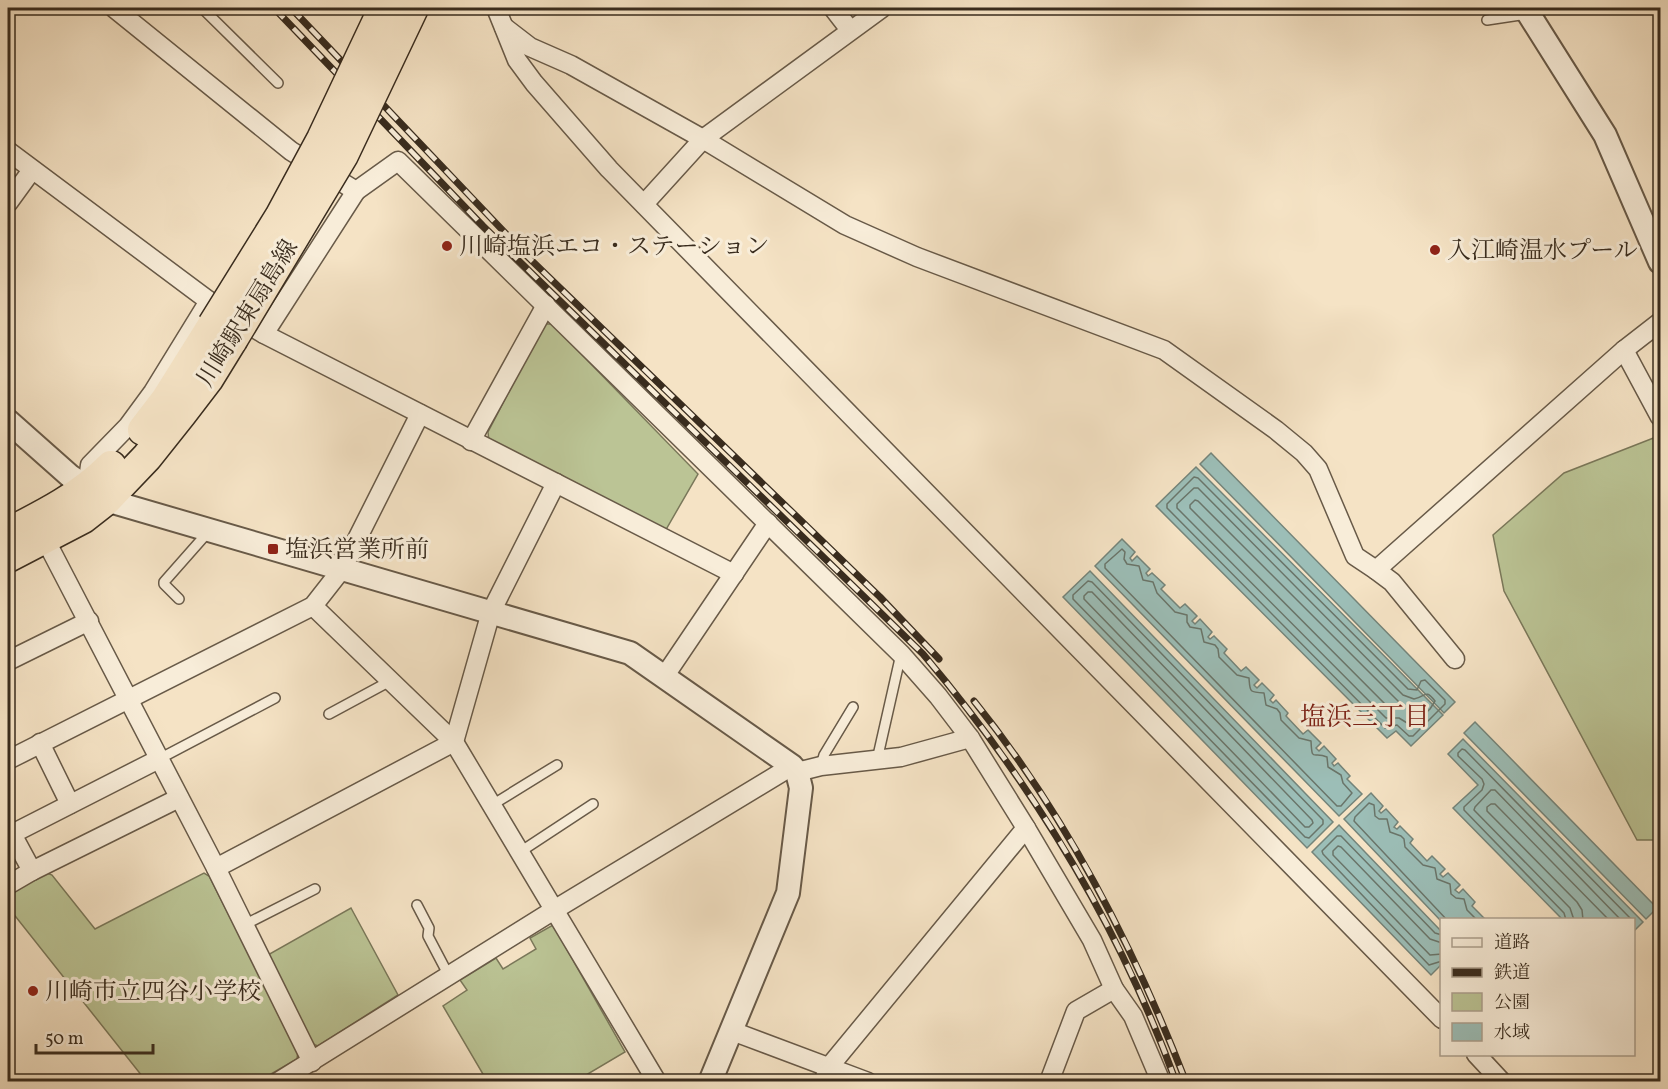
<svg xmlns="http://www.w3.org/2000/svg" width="1668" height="1089" font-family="Vollkorn,'Noto Serif JP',serif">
  <rect width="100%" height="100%" fill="#f5e3c5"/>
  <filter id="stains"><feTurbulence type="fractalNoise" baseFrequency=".00333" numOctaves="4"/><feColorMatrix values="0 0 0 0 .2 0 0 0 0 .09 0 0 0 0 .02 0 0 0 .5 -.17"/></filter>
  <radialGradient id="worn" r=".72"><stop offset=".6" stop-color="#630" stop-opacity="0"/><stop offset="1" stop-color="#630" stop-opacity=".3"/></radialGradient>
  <g fill="#bbc495" stroke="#7a785a" stroke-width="1.5">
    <path d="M544,324H552L698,474L664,533L489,442L488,432Z"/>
    <path d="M1656,437L1660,447V840H1637L1504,591L1493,535L1564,473Z"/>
    <path d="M45,872L52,875L95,929L204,873L209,876L298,1051L297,1059L259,1081H146L8,907V891Z"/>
    <path d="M351,908L398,995L318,1046L310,1043L266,956Z"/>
    <path d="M553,925L625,1052L576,1081H487L443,1006L467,990L460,980L496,958L503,969L536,949L530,938Z"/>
  </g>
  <g fill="#9cbeb7" stroke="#74847a" stroke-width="1.5">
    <path d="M1211,453L1455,702L1444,713L1200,464Z"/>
    <path d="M1196,467L1443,715L1411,746L1396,731L1387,738L1156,506Z"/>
    <path d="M1122,539L1135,552L1130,558L1132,561L1137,556L1150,569L1146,573L1148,576L1152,573L1165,585L1161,589L1180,608L1185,604L1197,616L1192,621L1195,624L1200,619L1212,632L1208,637L1210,639L1214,636L1227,649L1224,653L1241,671L1246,667L1259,680L1254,685L1257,688L1262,683L1274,695L1270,700L1273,703L1276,700L1288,713L1286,716L1303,734L1308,730L1321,743L1316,748L1319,751L1324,746L1336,759L1332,763L1334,766L1338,763L1350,776L1347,779L1362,794L1339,816L1095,566Z"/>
    <path d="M1090,571L1333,822L1307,848L1063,597Z"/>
    <path d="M1475,722L1657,908L1646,919L1464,733Z"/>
    <path d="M1463,739L1643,922L1634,931V920L1562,919L1453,808L1478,785L1448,754Z"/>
    <path d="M1371,793L1383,806L1379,811L1381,813L1386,809L1398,822L1394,827L1397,829L1400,826L1413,839L1410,843L1427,861L1432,856L1445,869L1440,874L1443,877L1448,873L1460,885L1455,890L1459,893L1463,889L1475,902L1472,906L1485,919L1441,921L1344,819Z"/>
    <path d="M1339,825L1441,931V965L1431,975L1312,852Z"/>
  </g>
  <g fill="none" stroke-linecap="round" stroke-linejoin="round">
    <g stroke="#6a756a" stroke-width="1.5">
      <path d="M1194,477L1198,478L1408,689L1417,690L1421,681L1425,680L1445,700V704L1413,736H1409L1397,725L1385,728L1167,508V504Z"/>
      <path d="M1194,488H1198L1403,695L1414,699C1426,697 1425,688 1435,701L1430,709L1412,726L1399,718H1386L1177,508V504Z"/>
      <path d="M1195,500L1198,501L1400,703V708H1389L1190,508V505Z"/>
      <path d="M1122,549L1125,552L1124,559L1127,564L1139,566L1143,580L1153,582L1157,593L1175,612L1187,615V622L1190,627L1201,629L1204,642L1215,645L1218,649L1219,657L1237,675L1249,678C1250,692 1249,692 1264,693L1266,705L1277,709L1280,713L1281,720L1299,738L1311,741C1312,763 1313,751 1327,757L1328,767L1341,775L1343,783L1352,793L1341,806H1337L1105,568V564Z"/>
      <path d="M1088,581L1092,582L1323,820V824L1309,838L1305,837L1073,599V595Z"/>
      <path d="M1088,592H1092L1312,820L1313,823L1309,827H1305L1084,599V596Z"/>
      <path d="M1447,920L1354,821L1355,817L1369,803L1374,805L1375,816L1379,819H1387L1390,832L1401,836L1404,839L1405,847L1423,865L1435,868L1437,879L1450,884L1451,894L1456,898L1464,899L1467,910L1477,920"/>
      <path d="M1566,920L1564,913L1464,810V807L1482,790L1484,784L1482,779L1458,756V753L1462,749L1465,750L1632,920"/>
      <path d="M1574,920L1570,908L1474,810L1475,807L1491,790H1495L1621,920"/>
      <path d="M1583,920L1582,910L1577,902L1487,811V807L1491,804H1495L1609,920"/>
      <path d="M1442,935L1435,933L1341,836H1337L1322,851L1323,854L1429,965L1442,961"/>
      <path d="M1442,943L1430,939L1341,847L1338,846L1333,851V855L1430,955L1442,954"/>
    </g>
    <g stroke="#685a48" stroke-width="12">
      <g id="service">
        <path d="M202,8L278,83"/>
        <path d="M1487,20L1527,14"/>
        <path d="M179,599L164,584V582L209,531"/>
        <path d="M329,714L392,680"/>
        <path d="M159,759L275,698"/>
        <path d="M877,760L901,654"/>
        <path d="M821,766L824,755L853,707"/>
        <path d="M492,805L557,765"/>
        <path d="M520,852L593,804"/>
        <path d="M417,905L429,928L428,936L449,976"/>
        <path d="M244,925L315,889"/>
      </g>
    </g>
    <g stroke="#685a48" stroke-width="21">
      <g id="minor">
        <path d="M114,8L291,151L356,191L398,161L901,654L938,696L970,738L1026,828L1092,940L1114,989L1133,1016L1161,1082"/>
        <path d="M496,8L517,60L534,83L609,169L1442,1019"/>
        <path d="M833,8L850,30"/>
        <path d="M504,27L530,47L571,65L703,139L845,225L917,257L1164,350L1276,430L1304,453L1318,469L1355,556L1376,570L1624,350L1660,322"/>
        <path d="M8,151L209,301L264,334L734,574"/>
        <path d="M8,203L32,170"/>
        <path d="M644,204L703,139L882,8"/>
        <path d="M264,334L356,191"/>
        <path d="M1624,350L1660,417"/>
        <path d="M471,441L546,305"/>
        <path d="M87,489L90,465L128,426L153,392L209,301"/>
        <path d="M44,537L216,868L312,1062"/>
        <path d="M1376,570L1392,582L1455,659"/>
        <path d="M313,606L454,742L657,1082"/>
        <path d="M8,661L89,621"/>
        <path d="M664,677L768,523"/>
        <path d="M40,743L70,804"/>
        <path d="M8,760L313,606L342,569L420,414"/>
        <path d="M797,772L821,766L901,757L970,738"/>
        <path d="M12,834L32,871"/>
        <path d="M8,836L159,759"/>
        <path d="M216,868L454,742L491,612L556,483"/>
        <path d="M8,885L32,871L179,798"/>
        <path d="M732,1031L868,1082"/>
        <path d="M1476,1054L1502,1082"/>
        <path d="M278,1082L554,910L792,766"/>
        <path d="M823,1082L829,1067L1026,828"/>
        <path d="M1049,1082L1076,1011L1114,989"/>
      </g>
    </g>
    <g stroke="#685a48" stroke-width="26">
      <g id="tertiary">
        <path d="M1525,8L1605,135L1660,262"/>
        <path d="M8,421L70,476L106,500L630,653L792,766L797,772L801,788L788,893L710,1082"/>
      </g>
    </g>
    <g stroke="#392c1e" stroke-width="33">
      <g id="trunk">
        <path d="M143,430L166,400L213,325"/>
        <path d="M8,533C46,514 81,496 111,466"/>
        <path d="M8,557L83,518L106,500L147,457L182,413L208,379L232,340"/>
      </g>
    </g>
    <use href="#service" stroke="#f8edd9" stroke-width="9"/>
    <use href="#minor" stroke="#f8edd9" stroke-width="18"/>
    <use href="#tertiary" stroke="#f8edd9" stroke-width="22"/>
    <use href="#trunk" stroke="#f5e3c5" stroke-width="30"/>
    <g stroke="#392c1e" stroke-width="7">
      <g id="rail">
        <path d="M274,8L483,226L923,654C1032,783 1118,922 1176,1082"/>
        <path d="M291,8L529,258L880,597L939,659"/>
        <path d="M974,701C1066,815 1133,945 1186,1082"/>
      </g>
    </g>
    <use href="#rail" stroke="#f8edd9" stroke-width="4.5" stroke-dasharray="14" stroke-linecap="butt"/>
    <g stroke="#392c1e" stroke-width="33" stroke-linecap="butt">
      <g id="trunk-bridge">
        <path d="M213,325L280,217L322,139L384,8"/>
        <path d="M232,340L343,155L413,8"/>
      </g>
    </g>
    <use href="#trunk-bridge" stroke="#f5e3c5" stroke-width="30"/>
  </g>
  <g fill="#8f2418" stroke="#f8edd9" stroke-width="2">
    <circle cx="447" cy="246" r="6"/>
    <circle cx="1435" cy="250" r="6"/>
    <rect x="267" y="543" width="12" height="12" rx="3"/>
    <circle cx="33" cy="991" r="6"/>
  </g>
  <g text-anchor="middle" stroke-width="6" stroke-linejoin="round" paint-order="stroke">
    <g font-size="24" fill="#392c1e" stroke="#f8edd9" text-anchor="start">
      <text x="459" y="254">川崎塩浜エコ・ステーション</text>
      <text x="1447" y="258">入江崎温水プール</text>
      <text x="285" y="557">塩浜営業所前</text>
      <text x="45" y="999">川崎市立四谷小学校</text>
    </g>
    <g font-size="24" fill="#392c1e" stroke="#f8edd9">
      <text transform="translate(247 313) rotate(-58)" y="8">川崎駅東扇島線</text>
    </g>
    <g font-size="26" fill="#7a1f14" stroke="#f8edd9">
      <text x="1365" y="725">塩浜三丁目</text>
    </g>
  </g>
  <rect width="1668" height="1089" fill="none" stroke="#f5e3c5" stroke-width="30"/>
  <rect x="9" y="9" width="1650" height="1071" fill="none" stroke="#392c1e" stroke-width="3"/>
  <rect x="15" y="15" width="1638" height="1059" fill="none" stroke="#392c1e" stroke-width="1.5"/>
  <rect x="1440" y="918" width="195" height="138" fill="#f8edd9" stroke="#aca08e" stroke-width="1.5"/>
  <rect x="1452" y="938" width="30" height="9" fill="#f8edd9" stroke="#aca08e" stroke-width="1.5"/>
  <text x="1494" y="948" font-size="18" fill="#392c1e">道路</text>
  <rect x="1452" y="968" width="30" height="9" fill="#392c1e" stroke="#aca08e" stroke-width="1.5"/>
  <text x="1494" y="978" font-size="18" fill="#392c1e">鉄道</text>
  <rect x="1452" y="993" width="30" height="18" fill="#bbc495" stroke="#aca08e" stroke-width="1.5"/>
  <text x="1494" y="1008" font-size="18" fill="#392c1e">公園</text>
  <rect x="1452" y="1023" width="30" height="18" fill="#9cbeb7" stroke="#aca08e" stroke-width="1.5"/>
  <text x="1494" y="1038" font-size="18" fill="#392c1e">水域</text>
  <path d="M36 1044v9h117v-9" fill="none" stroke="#392c1e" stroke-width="3"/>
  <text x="45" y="1044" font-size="18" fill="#392c1e" stroke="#f8edd9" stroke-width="4.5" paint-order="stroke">50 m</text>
  <rect width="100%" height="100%" filter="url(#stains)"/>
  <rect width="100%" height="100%" fill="url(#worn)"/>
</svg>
